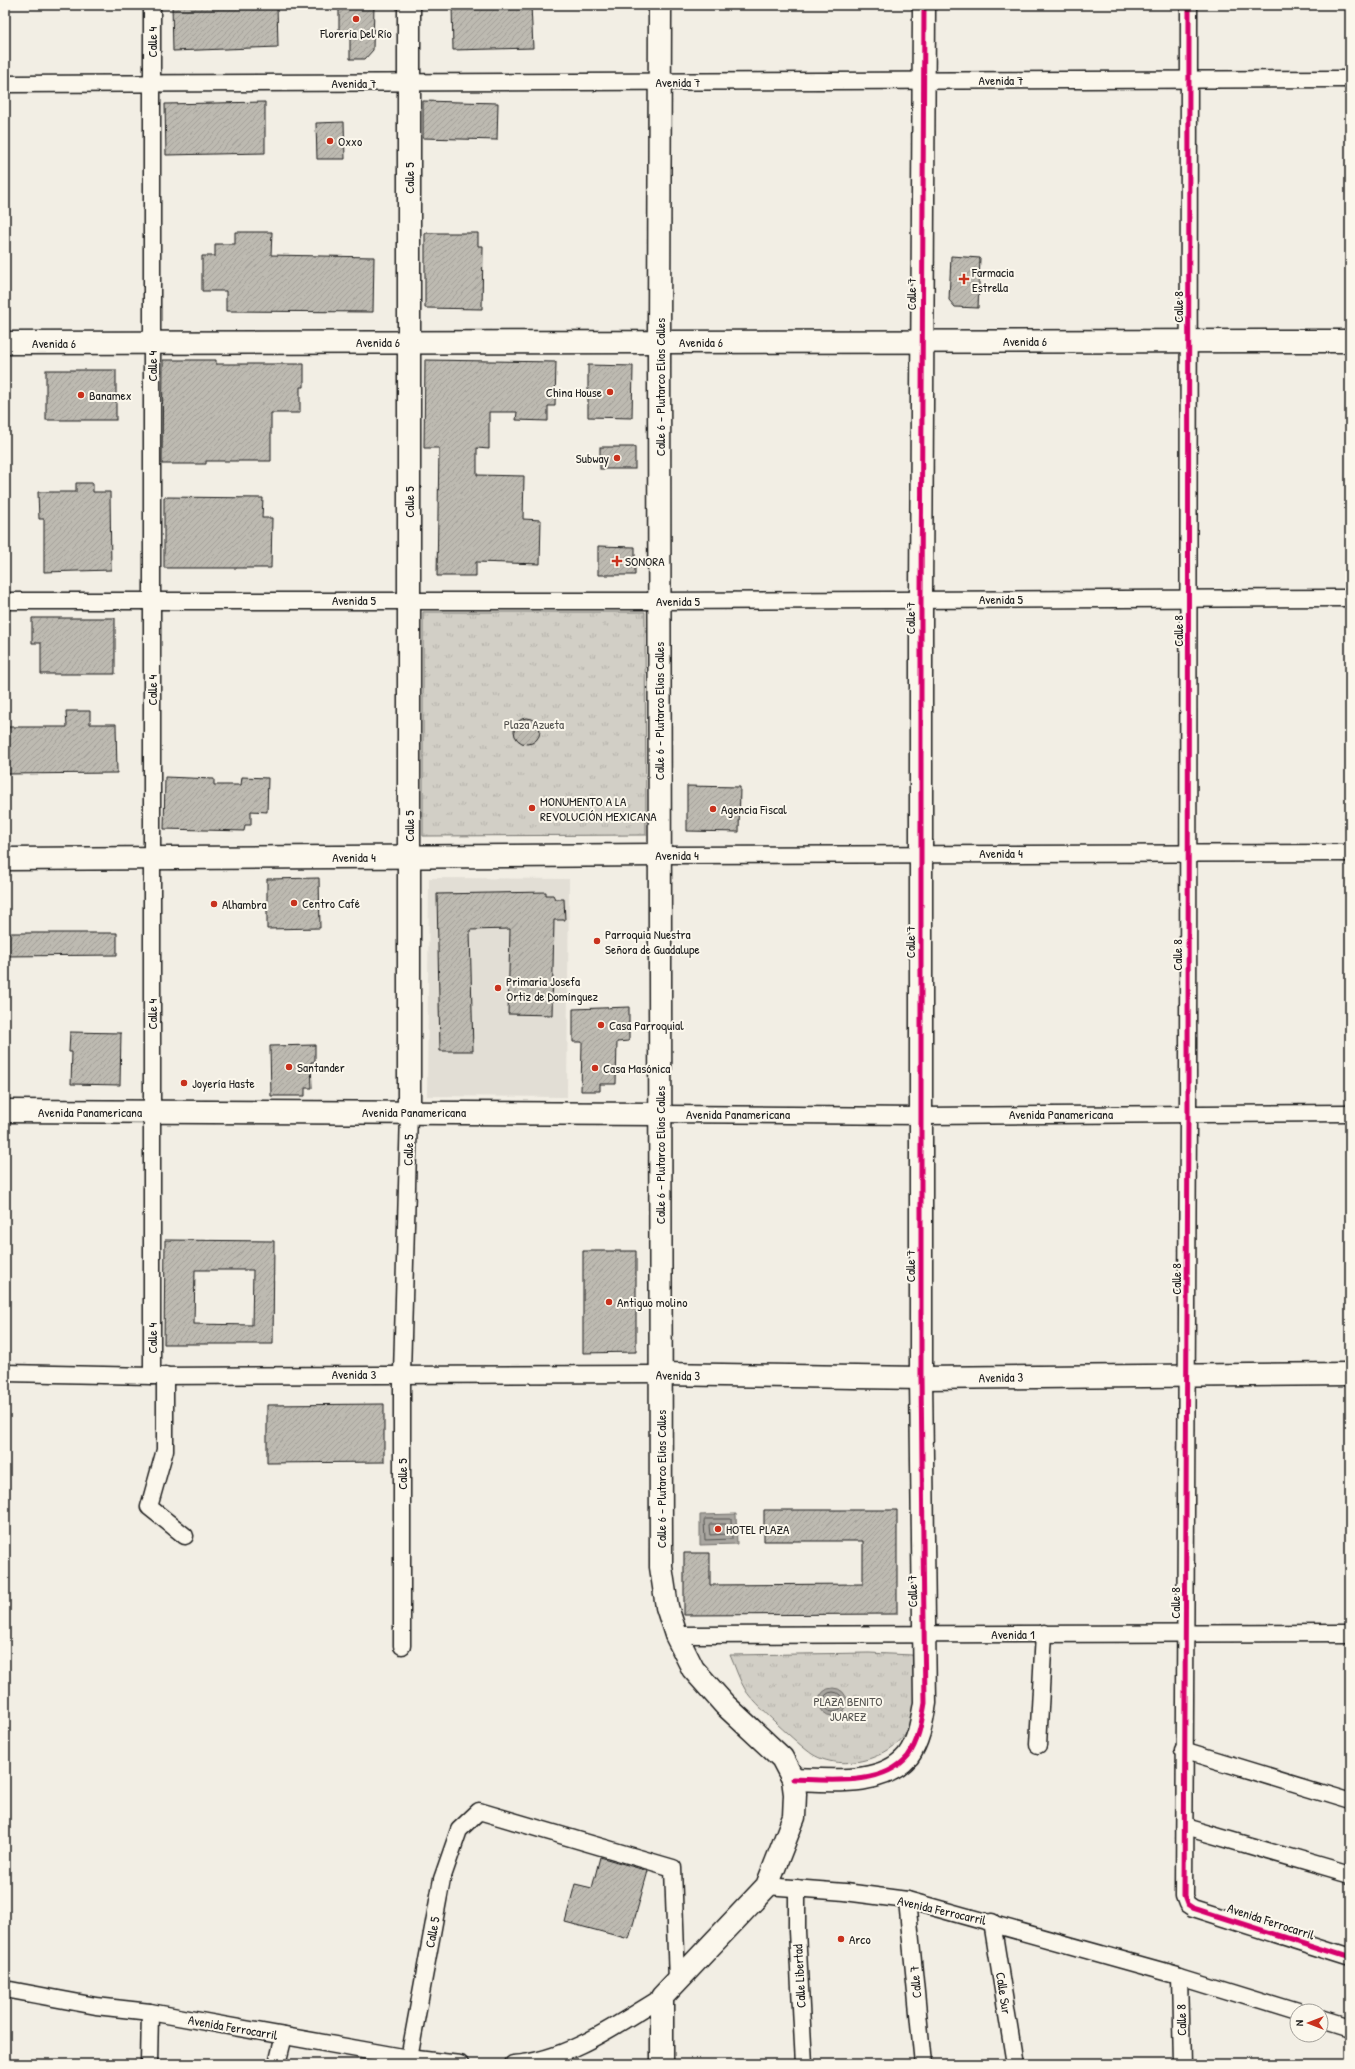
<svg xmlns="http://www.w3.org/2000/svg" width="1355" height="2069" font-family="'Patrick Hand',sans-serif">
  <defs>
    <pattern id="park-tufts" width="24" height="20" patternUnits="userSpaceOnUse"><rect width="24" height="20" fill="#d2cfc6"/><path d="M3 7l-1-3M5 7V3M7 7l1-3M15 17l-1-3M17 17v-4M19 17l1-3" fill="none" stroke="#b4b1aa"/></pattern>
    <pattern id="building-hatch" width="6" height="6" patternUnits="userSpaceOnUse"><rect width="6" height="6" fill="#bdbab1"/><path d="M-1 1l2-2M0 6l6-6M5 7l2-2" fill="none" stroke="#a29f98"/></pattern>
  </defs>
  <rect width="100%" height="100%" fill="#f2eee4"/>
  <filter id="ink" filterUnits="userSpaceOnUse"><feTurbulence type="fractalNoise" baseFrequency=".025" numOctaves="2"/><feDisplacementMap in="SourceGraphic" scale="8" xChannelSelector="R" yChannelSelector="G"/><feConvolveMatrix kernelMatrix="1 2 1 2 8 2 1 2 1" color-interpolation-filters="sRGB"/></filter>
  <g filter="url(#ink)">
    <path fill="#e2ded5" d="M429,878L569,879L567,1097L427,1096Z"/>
    <g fill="url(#park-tufts)" stroke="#777671">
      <path d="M423,612H645L646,835L423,836Z"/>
      <path d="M869,1653L912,1655C917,1673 920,1694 916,1713C907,1754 847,1776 812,1754C800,1746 753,1703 746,1691C739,1680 735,1666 730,1655Z"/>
    </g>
    <g fill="#a9a6a0" stroke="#716f6b">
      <path d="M736,1514L737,1544L700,1545V1515Z"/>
      <circle cx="833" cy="1702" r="14"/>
    </g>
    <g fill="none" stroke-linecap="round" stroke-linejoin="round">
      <g stroke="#545351" stroke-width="1">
        <path d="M706,1519H731L732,1539L705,1540L704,1521Z"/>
        <path d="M711,1524H726L727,1534L710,1535L709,1526Z"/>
        <circle cx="833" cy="1702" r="10"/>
      </g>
    </g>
    <g fill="url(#building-hatch)" stroke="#1c1c1c" fill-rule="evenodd">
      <path d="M172,5H277L278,47L173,51Z"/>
      <path d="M339,5H374L373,50L365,59H350V33L339,32Z"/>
      <path d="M452,5H531L533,48L453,50Z"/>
      <path d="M423,101L498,103L497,140L423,138Z"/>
      <path d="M265,102V153L166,155L165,104Z"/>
      <path d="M344,122L345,159H317L316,123Z"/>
      <path d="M235,232H272L271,255L374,257L373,312L226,311V291H202V256H215V244H235Z"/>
      <path d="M425,233H478V246H483L482,309L425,308Z"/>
      <path d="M951,256L980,258L978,308L955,307L949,300Z"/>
      <path d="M163,360H216V364H304V387H300V413H271V461H206V464H162Z"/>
      <path d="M425,360L556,362L555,406H548V421L516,420L517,412H489V449L477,448V475L524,476L523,519L541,520L540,564L476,562V576H437L439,448H424Z"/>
      <path d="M588,365L633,366L632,418L588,417Z"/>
      <rect x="46" y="370" width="70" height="50"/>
      <rect x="600" y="447" width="35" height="22"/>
      <path d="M76,483H93V492H110L111,570L44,572V519H39L38,492H76Z"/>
      <path d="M164,497L263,498L262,518H272L271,568H164Z"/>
      <path d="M598,546L635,547V575H598Z"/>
      <path d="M32,618H115V674H41V643H32Z"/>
      <path d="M66,711H90V724H116L117,773L5,774V727H67Z"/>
      <circle cx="527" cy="731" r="13"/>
      <path d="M165,777L214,779V785H241L242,777L268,778L267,812L251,811V825H245L244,831L164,829Z"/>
      <path d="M687,786L740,787L739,832L687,831Z"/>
      <path d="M319,878L320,928L267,929V879Z"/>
      <path d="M546,892V895H553L555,899H564L565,920H554L552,1015L508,1014L510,929L470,930L473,1051H440L437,894Z"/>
      <path d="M5,933H117V955L5,956Z"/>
      <path d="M629,1007V1041L617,1042L616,1084H600V1091H581L582,1042H573V1009Z"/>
      <path d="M70,1032L121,1033L120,1085L71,1084L72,1052H69Z"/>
      <path d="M315,1045V1062H311L312,1088H305V1096H271L270,1046Z"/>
      <path d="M165,1240L274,1241L273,1344H164ZM195,1270H253L252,1325L194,1324Z"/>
      <path d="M583,1251H636V1352L583,1353Z"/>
      <path d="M384,1404V1462L267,1463V1405Z"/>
      <path d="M764,1510H897V1614L684,1615V1553H710V1585L863,1584V1541H764Z"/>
      <path d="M600,1857L648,1871L629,1939L565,1922L575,1884L592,1888Z"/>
    </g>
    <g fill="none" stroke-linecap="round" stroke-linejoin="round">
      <g stroke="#1c1c1c" stroke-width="19">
        <g id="street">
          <path d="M152,5V1376"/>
          <path d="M1189,5L1188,1113L1184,1896L1187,1904L1193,1908L1350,1958"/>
          <path d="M5,84L1350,79"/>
          <path d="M5,601H659L1350,598"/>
          <path d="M659,855L1350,853"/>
          <path d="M660,1114L921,1116L1350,1113"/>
          <path d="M5,1373L152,1376L661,1374"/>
          <path d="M165,1375V1450L149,1507L185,1536"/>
          <path d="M676,1635L1350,1633"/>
          <path d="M402,1646V1374L409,1112"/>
          <path d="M1038,1745L1044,1633"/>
          <path d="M1183,1750L1350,1801"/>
          <path d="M1185,1827L1350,1875"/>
          <path d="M767,1886L845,1892L907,1900L1180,1976L1297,2012"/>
          <path d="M797,1888V1931L804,2064"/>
          <path d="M907,1900L923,2064"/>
          <path d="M992,1922L1015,2064"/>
          <path d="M1180,1976L1182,2064"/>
          <path d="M5,1989L96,2006L150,2012L408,2058L460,2064"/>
          <path d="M1321,2020L1350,2029"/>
          <path d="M149,2064L150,2012"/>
          <path d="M277,2064L284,2036"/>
          <path d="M408,2064L442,1879L459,1830L479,1811L673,1868L677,1981"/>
          <path d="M513,2064C566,2061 618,2024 662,1997"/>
        </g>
      </g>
      <g stroke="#1c1c1c" stroke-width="25">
        <g id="secondary">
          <path d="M409,5V1112"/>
          <path d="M5,343L659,342L660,5"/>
          <path d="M661,1374L921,1378L1350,1374"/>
          <path d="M793,1779C829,1780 882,1787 908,1756C919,1741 922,1720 925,1703L921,1378V600L924,5"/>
        </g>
      </g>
      <g stroke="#1c1c1c" stroke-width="25">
        <g id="primary">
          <path d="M5,859L659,855"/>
          <path d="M5,1111L660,1114"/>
          <path d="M662,2064V1997L767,1886L794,1817L795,1794L793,1779L782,1758L725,1705L693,1669L676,1635L667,1607L661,1567L659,342L1350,341"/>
        </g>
      </g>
      <use href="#street" stroke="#fbf7ec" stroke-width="16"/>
      <use href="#secondary" stroke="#fbf7ec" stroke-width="22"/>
      <use href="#primary" stroke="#fbf7ec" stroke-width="22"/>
      <g stroke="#fbf7ec" stroke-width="8">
        <g id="cycleway">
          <path d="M1189,5L1188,1113L1184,1896L1187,1904L1193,1908L1350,1958"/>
          <path d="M793,1779C829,1780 882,1787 908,1756C919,1741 922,1720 925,1703L921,1378V600L924,5"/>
        </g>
      </g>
      <use href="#cycleway" stroke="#d6006c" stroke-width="5"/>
    </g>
  </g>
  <g fill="#c8321e" stroke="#fbf7ec" stroke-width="1.5">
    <circle cx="356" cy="19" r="4"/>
    <circle cx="330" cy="141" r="4"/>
    <path d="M962 273h4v4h4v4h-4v4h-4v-4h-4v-4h4z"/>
    <circle cx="610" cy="392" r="4"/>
    <circle cx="81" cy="395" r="4"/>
    <circle cx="617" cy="458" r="4"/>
    <path d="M615 555h4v4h4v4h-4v4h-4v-4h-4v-4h4z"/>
    <circle cx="532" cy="808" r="4"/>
    <circle cx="713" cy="809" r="4"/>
    <circle cx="294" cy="903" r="4"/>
    <circle cx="214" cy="904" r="4"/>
    <circle cx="597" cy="941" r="4"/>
    <circle cx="498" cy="988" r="4"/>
    <circle cx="601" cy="1025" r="4"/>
    <circle cx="289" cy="1067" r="4"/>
    <circle cx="595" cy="1068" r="4"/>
    <circle cx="184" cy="1083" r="4"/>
    <circle cx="609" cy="1302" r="4"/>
    <circle cx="718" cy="1529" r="4"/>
    <circle cx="841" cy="1939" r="4"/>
  </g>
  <g text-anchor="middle" stroke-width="4" stroke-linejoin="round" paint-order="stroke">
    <g font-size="13" fill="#1c1c1c" stroke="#fbf7ec" text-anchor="start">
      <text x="356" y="38" text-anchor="middle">Florería Del Río</text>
      <text x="338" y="146">Oxxo</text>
      <text x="972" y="277">Farmacia<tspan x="972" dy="15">Estrella</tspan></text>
      <text x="602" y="397" text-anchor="end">China House</text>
      <text x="89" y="400">Banamex</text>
      <text x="609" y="463" text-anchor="end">Subway</text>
      <text x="625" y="566">SONORA</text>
      <text x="540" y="806">MONUMENTO A LA<tspan x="540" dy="15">REVOLUCIÓN MEXICANA</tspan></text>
      <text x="721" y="814">Agencia Fiscal</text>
      <text x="302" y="908">Centro Café</text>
      <text x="222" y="909">Alhambra</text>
      <text x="605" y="939">Parroquia Nuestra<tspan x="605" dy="15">Señora de Guadalupe</tspan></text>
      <text x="506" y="986">Primaria Josefa<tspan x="506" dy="15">Ortiz de Domínguez</tspan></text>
      <text x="609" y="1030">Casa Parroquial</text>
      <text x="297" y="1072">Santander</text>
      <text x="603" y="1073">Casa Masónica</text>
      <text x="192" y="1088">Joyería Haste</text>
      <text x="617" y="1307">Antiguo molino</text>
      <text x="726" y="1534">HOTEL PLAZA</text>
      <text x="849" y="1944">Arco</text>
    </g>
    <g font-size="13" fill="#1c1c1c" stroke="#fbf7ec">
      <text transform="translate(152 42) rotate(-90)" y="5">Calle 4</text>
      <text x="1001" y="85">Avenida 7</text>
      <text x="678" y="87">Avenida 7</text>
      <text x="354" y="88">Avenida 7</text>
      <text transform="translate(409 178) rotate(-90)" y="5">Calle 5</text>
      <text transform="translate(911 294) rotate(-90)" y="5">Calle 7</text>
      <text transform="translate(1178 307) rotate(-90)" y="5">Calle 8</text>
      <text x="1025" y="346">Avenida 6</text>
      <text x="378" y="347">Avenida 6</text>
      <text x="701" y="347">Avenida 6</text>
      <text x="54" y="348">Avenida 6</text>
      <text transform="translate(152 366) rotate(-90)" y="5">Calle 4</text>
      <text transform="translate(660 387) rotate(-90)" y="5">Calle 6 - Plutarco Elías Calles</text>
      <text transform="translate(409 502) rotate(-90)" y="5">Calle 5</text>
      <text x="1001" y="604">Avenida 5</text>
      <text x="354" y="605">Avenida 5</text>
      <text x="678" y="606">Avenida 5</text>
      <text transform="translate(910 618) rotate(-90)" y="5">Calle 7</text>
      <text transform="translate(1178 631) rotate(-90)" y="5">Calle 8</text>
      <text transform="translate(152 690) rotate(-90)" y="5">Calle 4</text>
      <text transform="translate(659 711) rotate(-90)" y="5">Calle 6 - Plutarco Elías Calles</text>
      <text transform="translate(409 826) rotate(-90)" y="5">Calle 5</text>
      <text x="1001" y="858">Avenida 4</text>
      <text x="677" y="860">Avenida 4</text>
      <text x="354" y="862">Avenida 4</text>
      <text transform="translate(910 942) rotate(-90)" y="5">Calle 7</text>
      <text transform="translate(1177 955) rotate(-90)" y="5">Calle 8</text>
      <text transform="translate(152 1014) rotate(-90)" y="5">Calle 4</text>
      <text x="90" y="1117">Avenida Panamericana</text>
      <text x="414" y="1117">Avenida Panamericana</text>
      <text x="738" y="1119">Avenida Panamericana</text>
      <text x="1061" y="1119">Avenida Panamericana</text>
      <text transform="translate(408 1150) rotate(-88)" y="5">Calle 5</text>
      <text transform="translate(660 1155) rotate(-90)" y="5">Calle 6 - Plutarco Elías Calles</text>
      <text transform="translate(910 1266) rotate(-90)" y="5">Calle 7</text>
      <text transform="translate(1176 1279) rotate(-90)" y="5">Calle 8</text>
      <text transform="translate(152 1338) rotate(-90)" y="5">Calle 4</text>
      <text x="354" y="1379">Avenida 3</text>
      <text transform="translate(678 1375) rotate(1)" y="5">Avenida 3</text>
      <text transform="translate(1001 1377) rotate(-1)" y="5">Avenida 3</text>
      <text transform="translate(402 1474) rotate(-90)" y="5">Calle 5</text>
      <text transform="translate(661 1479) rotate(-90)" y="5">Calle 6 - Plutarco Elías Calles</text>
      <text transform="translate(912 1591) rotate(-91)" y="5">Calle 7</text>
      <text transform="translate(1175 1603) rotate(-90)" y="5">Calle 8</text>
      <text x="1013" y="1639">Avenida 1</text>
      <text transform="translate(942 1910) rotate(13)" y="5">Avenida Ferrocarril</text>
      <text transform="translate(1271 1921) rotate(18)" y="5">Avenida Ferrocarril</text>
      <text transform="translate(432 1932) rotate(-79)" y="5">Calle 5</text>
      <text transform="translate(799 1976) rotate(-93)" y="5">Calle Libertad</text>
      <text transform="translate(915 1982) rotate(-95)" y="5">Calle 7</text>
      <text transform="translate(1004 1993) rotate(81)" y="5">Calle Sur</text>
      <text transform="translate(1181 2020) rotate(-91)" y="5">Calle 8</text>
      <text transform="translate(233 2027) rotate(10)" y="5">Avenida Ferrocarril</text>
    </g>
    <g font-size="13" fill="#53524f" stroke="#fbf7ec">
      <text x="534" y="729">Plaza Azueta</text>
      <text x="848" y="1706">PLAZA BENITO<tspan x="848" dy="15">JUAREZ</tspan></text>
    </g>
  </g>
  <rect width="1355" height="2069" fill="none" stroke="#fbf7ec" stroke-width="20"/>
  <rect x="10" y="10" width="1335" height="2049" fill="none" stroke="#1c1c1c" stroke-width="1.5" filter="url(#ink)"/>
  <g transform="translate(1309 2023) rotate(270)"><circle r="19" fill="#fbf7ec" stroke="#a29f99"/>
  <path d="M0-3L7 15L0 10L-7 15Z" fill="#c8321e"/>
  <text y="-6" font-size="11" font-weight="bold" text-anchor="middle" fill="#1c1c1c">N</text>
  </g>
</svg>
